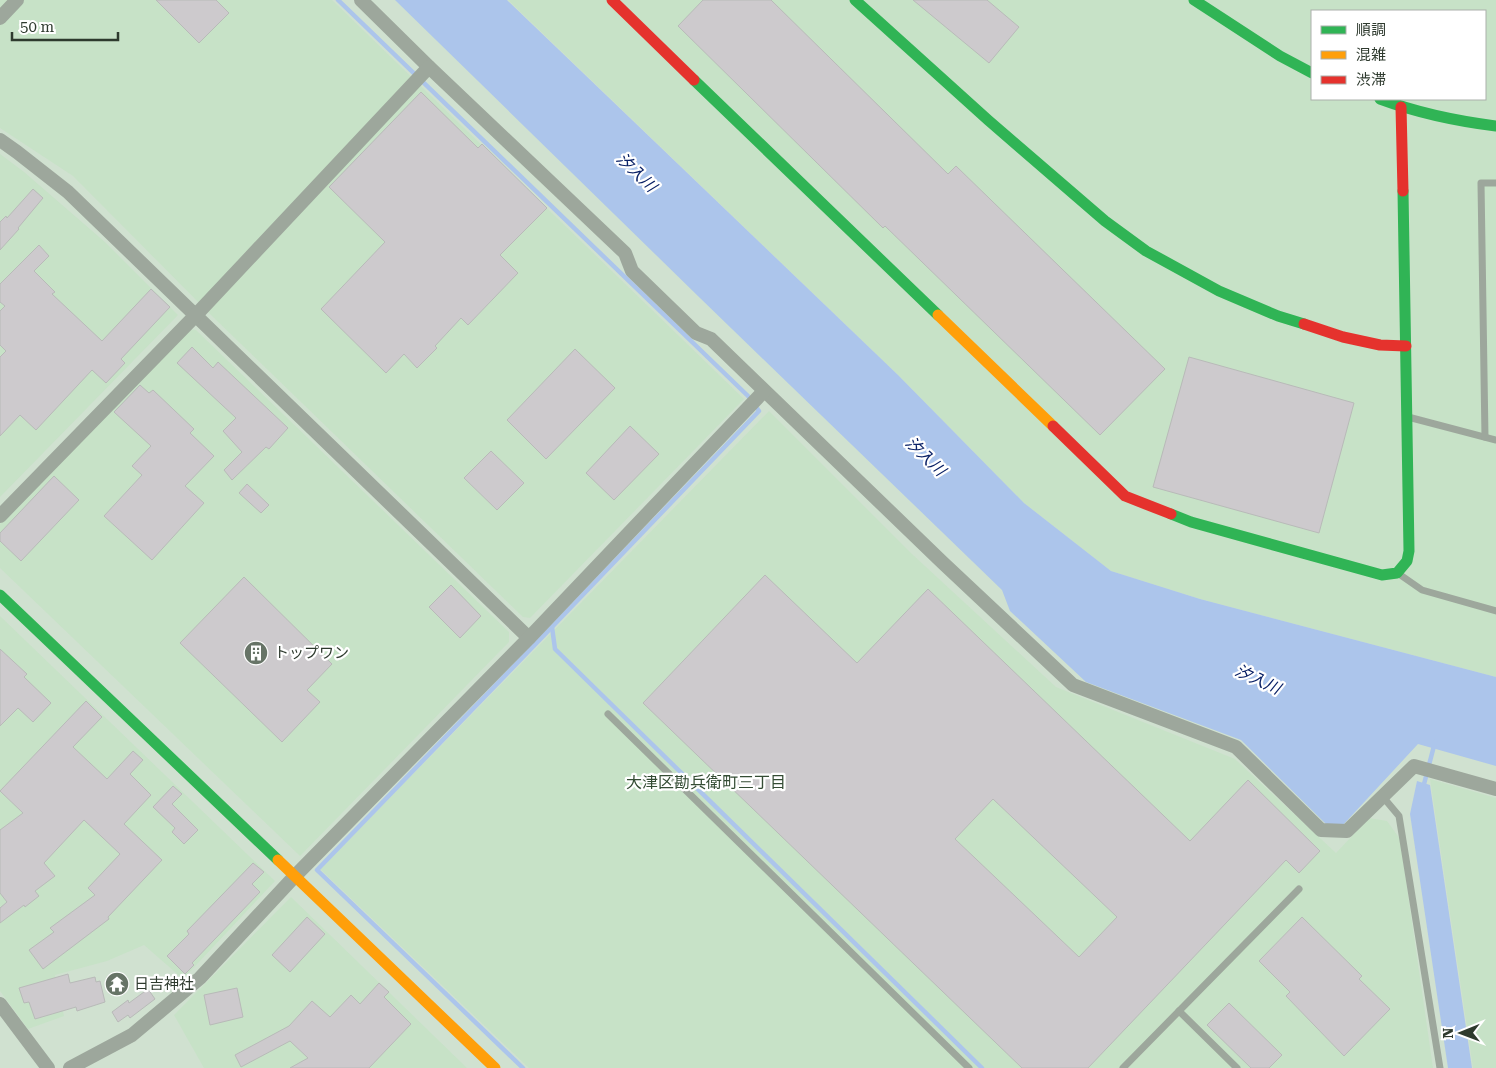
<svg xmlns="http://www.w3.org/2000/svg" width="1496" height="1068" font-family="'Roboto Serif','Noto Sans JP',serif">
  <rect width="100%" height="100%" fill="#d0e1d0"/>
  <g fill="#c7e2c7" fill-rule="evenodd">
    <path d="M0,0H332L744,399L530,618L523,617L211,315L73,176L0,128Z"/>
    <path d="M508,0H1496V677L1200,599L1111,571L1024,503L898,375ZM1312,11H1485V99H1312Z"/>
    <path d="M0,154L24,172L106,243L178,315L0,497Z"/>
    <path d="M188,329L196,330L509,632V642L300,856L0,568V524Z"/>
    <path d="M769,411L912,554L1056,687L1235,759L1336,853L1369,818L1387,821L1400,839L1433,1068H529L320,869Z"/>
    <path d="M0,616L275,881L183,979L144,945L107,961L55,975L64,1016L28,1029L0,991Z"/>
    <path d="M1430,779L1496,798V1068H1473Z"/>
    <path d="M291,897L467,1068H204L174,1015Z"/>
  </g>
  <g fill="#acc5eb">
    <path d="M395,0H507L898,375L1024,503L1111,571L1200,599L1496,677V766L1418,744L1342,826L1327,825L1241,740L1086,682L1010,611L1002,590L700,298Z"/>
    <path d="M1417,781L1430,785L1472,1068H1448L1410,814Z"/>
  </g>
  <g fill="none" stroke-linecap="round" stroke-linejoin="round">
    <g stroke="#acc5eb" stroke-width="4.5">
      <path d="M338,0L748,396L759,411L552,627L555,649L982,1068"/>
      <path d="M1423,788L1435,742"/>
      <path d="M523,1068L317,870L552,627"/>
    </g>
  </g>
  <g fill="#cdcacd" stroke="#b8bab8" fill-rule="evenodd">
    <path d="M156,0H216L229,13L199,43Z"/>
    <path d="M703,0H771L948,174L956,166L1165,369L1100,435L885,226L883,228L678,26Z"/>
    <path d="M913,0H987L1019,27L989,63Z"/>
    <path d="M421,92L478,148L482,144L547,208L500,255L518,273L468,325L461,318L435,346L437,348L417,368L404,354L386,373L321,309L385,242L329,187Z"/>
    <path d="M33,189L43,198L18,228L19,229L0,250V222L6,216L7,218Z"/>
    <path d="M39,245L49,256L34,271L55,292L52,294L102,341L151,289L170,307L121,359L125,363L106,383L92,370L36,430L20,415L0,436V357L6,351L0,345V311L5,306L0,302V284Z"/>
    <path d="M192,347L213,368L218,362L288,428L269,449L266,447L232,480L224,470L242,452L223,431L236,418L177,363Z"/>
    <path d="M575,349L615,388L546,459L507,420Z"/>
    <path d="M1189,357L1354,403L1319,533L1153,487Z"/>
    <path d="M140,385L149,393L153,390L194,429L190,433L214,456L185,486L204,503L152,560L104,516L142,475L132,466L151,446L114,412Z"/>
    <path d="M630,426L659,454L614,500L586,473Z"/>
    <path d="M491,451L524,483L497,510L464,478Z"/>
    <path d="M54,476L79,500L21,561L0,541V533Z"/>
    <path d="M247,484L269,505L261,513L239,493Z"/>
    <path d="M765,575L857,663L928,589L1190,841L1248,780L1320,851L1299,873L1286,860L1088,1068H1022L643,703ZM993,799L1117,917L1079,957L955,839Z"/>
    <path d="M244,577L332,664L307,690L320,702L282,742L180,643Z"/>
    <path d="M451,585L481,616L460,638L429,607Z"/>
    <path d="M0,649L27,674L24,677L51,703L33,722L18,708L0,726Z"/>
    <path d="M86,701L102,717L73,747L107,779L133,751L143,760L130,774L151,795L124,824L162,860L108,917L109,919L43,969L29,950L54,932L50,928L95,895L88,888L120,854L84,820L44,863L55,876L35,891L39,896L25,907L24,905L0,923V908L7,902L0,893V830L23,813L0,791Z"/>
    <path d="M173,786L182,794L172,804L198,830L184,844L172,832L175,828L153,807Z"/>
    <path d="M253,863L264,872L252,884L260,892L192,963L194,965L185,974L167,956L189,934L187,931Z"/>
    <path d="M307,917L325,934L290,972L272,955Z"/>
    <path d="M1302,917L1362,976L1359,979L1390,1009L1344,1056L1286,996L1290,992L1259,961Z"/>
    <path d="M68,974L70,983L95,977L96,982L100,981L105,1002L77,1011L76,1007L35,1019L29,1002L24,1003L19,988Z"/>
    <path d="M379,983L389,992L384,997L411,1024L369,1068H290L308,1058L290,1041L241,1067L235,1055L289,1026L312,1001L330,1017L351,995L360,1004Z"/>
    <path d="M237,988L243,1017L210,1025L204,995Z"/>
    <path d="M148,989L155,999L130,1018L128,1015L118,1022L112,1012L128,1000L129,1003Z"/>
    <path d="M1229,1003L1282,1055L1269,1068H1251L1207,1025Z"/>
  </g>
  <g fill="none" stroke-linecap="round" stroke-linejoin="round">
    <g stroke="#9da79c" stroke-width="7">
      <path d="M1408,417L1496,440"/>
      <path d="M1485,437L1481,183H1496"/>
      <path d="M1399,574L1422,590L1496,611"/>
      <path d="M608,714L969,1068"/>
      <path d="M1383,797L1399,816L1440,1068"/>
      <path d="M1179,1011L1237,1068"/>
      <path d="M1123,1068L1299,889"/>
    </g>
    <g stroke="#9da79c" stroke-width="14">
      <path d="M361,0L429,67L625,253L632,271L696,333L711,339L942,562L1073,685L1236,747L1321,830L1347,831L1414,766L1496,789"/>
      <path d="M0,18L17,0"/>
      <path d="M0,140L17,152L68,192L529,638"/>
      <path d="M0,516L195,316L429,67"/>
      <path d="M0,1004L48,1068"/>
      <path d="M70,1068L132,1035L200,978L294,877L529,638L764,391"/>
    </g>
    <g stroke="#30b455" stroke-width="11">
      <path d="M855,0L988,120L1105,221L1146,251L1219,291L1278,316L1304,324"/>
      <path d="M1194,0L1280,56L1312,73"/>
      <path d="M694,80L938,315"/>
      <path d="M1380,99C1418,113 1456,121 1496,126"/>
      <path d="M1171,514L1191,522L1382,575L1397,573L1407,561L1409,551L1403,191"/>
      <path d="M0,595L278,860"/>
    </g>
    <g stroke="#ff9f0a" stroke-width="11">
      <path d="M938,315L1053,426"/>
      <path d="M278,860L495,1068"/>
    </g>
    <g stroke="#e5322d" stroke-width="11">
      <path d="M612,0L694,80"/>
      <path d="M1401,107L1403,191"/>
      <path d="M1304,324L1343,337L1380,345L1406,346"/>
      <path d="M1053,426L1125,496L1171,514"/>
    </g>
  </g>
  <defs>
    <g id="building-disc" transform="scale(1.25)"><circle r="9.5" fill="#677467" stroke="#fff"/><path d="M-4-6H4V6H1V3H-1V6H-4ZM-2.5-4.3h1.7v1.8h-1.7ZM.8-4.3h1.7v1.8H.8ZM-2.5-1h1.7V.8h-1.7ZM.8-1h1.7V.8H.8Z" fill="#fff"/></g>
    <g id="temple-disc" transform="scale(1.25)"><circle r="9.5" fill="#677467" stroke="#fff"/><path d="M0-6L5-2H3V0L6.5 2.5H4V6H1.5V3h-3V6H-4V2.5H-6.5L-3 0V-2H-5Z" fill="#fff"/></g>
  </defs>
  <g fill-rule="evenodd">
    <use href="#building-disc" x="256" y="653"/>
    <use href="#temple-disc" x="117" y="984"/>
  </g>
  <g text-anchor="middle" stroke-width="4.5" stroke-linejoin="round" paint-order="stroke">
    <g font-size="15" fill="#2e3a2e" stroke="#fff" text-anchor="start">
      <text x="274" y="658">トップワン</text>
      <text x="134" y="989">日吉神社</text>
    </g>
    <g font-size="16" font-style="italic" fill="#0a2166" stroke="#fff">
      <text transform="translate(637 172) rotate(44)" y="6">汐入川</text>
      <text transform="translate(926 456) rotate(44)" y="6">汐入川</text>
      <text transform="translate(1258 679) rotate(25)" y="6">汐入川</text>
    </g>
    <g font-size="16" fill="#344c34" stroke="#fff">
      <text x="706" y="788">大津区勘兵衛町三丁目</text>
    </g>
  </g>
  <rect x="1311" y="10" width="175" height="90" fill="#ffffff" stroke="#abb0ab"/>
  <rect x="1321" y="26" width="25" height="8" fill="#30b455" stroke="#abb0ab"/>
  <text x="1356" y="35" font-size="15" fill="#2e3a2e">順調</text>
  <rect x="1321" y="51" width="25" height="8" fill="#ff9f0a" stroke="#abb0ab"/>
  <text x="1356" y="60" font-size="15" fill="#2e3a2e">混雑</text>
  <rect x="1321" y="76" width="25" height="8" fill="#e5322d" stroke="#abb0ab"/>
  <text x="1356" y="85" font-size="15" fill="#2e3a2e">渋滞</text>
  <g transform="translate(1461 1033) rotate(269)" stroke="#ffffff" stroke-width="4" paint-order="stroke">
  <path d="M0-4L9 19L0 12L-9 19Z" fill="#2e3a2e"/>
  <text y="-8" font-size="14" font-weight="bold" text-anchor="middle" fill="#2e3a2e">N</text>
  </g>
  <path d="M12 32v8h106v-8" fill="none" stroke="#2e3a2e" stroke-width="2.5"/>
  <text x="20" y="32" font-size="15" fill="#2e3a2e" stroke="#ffffff" stroke-width="4" paint-order="stroke">50 m</text>
</svg>
